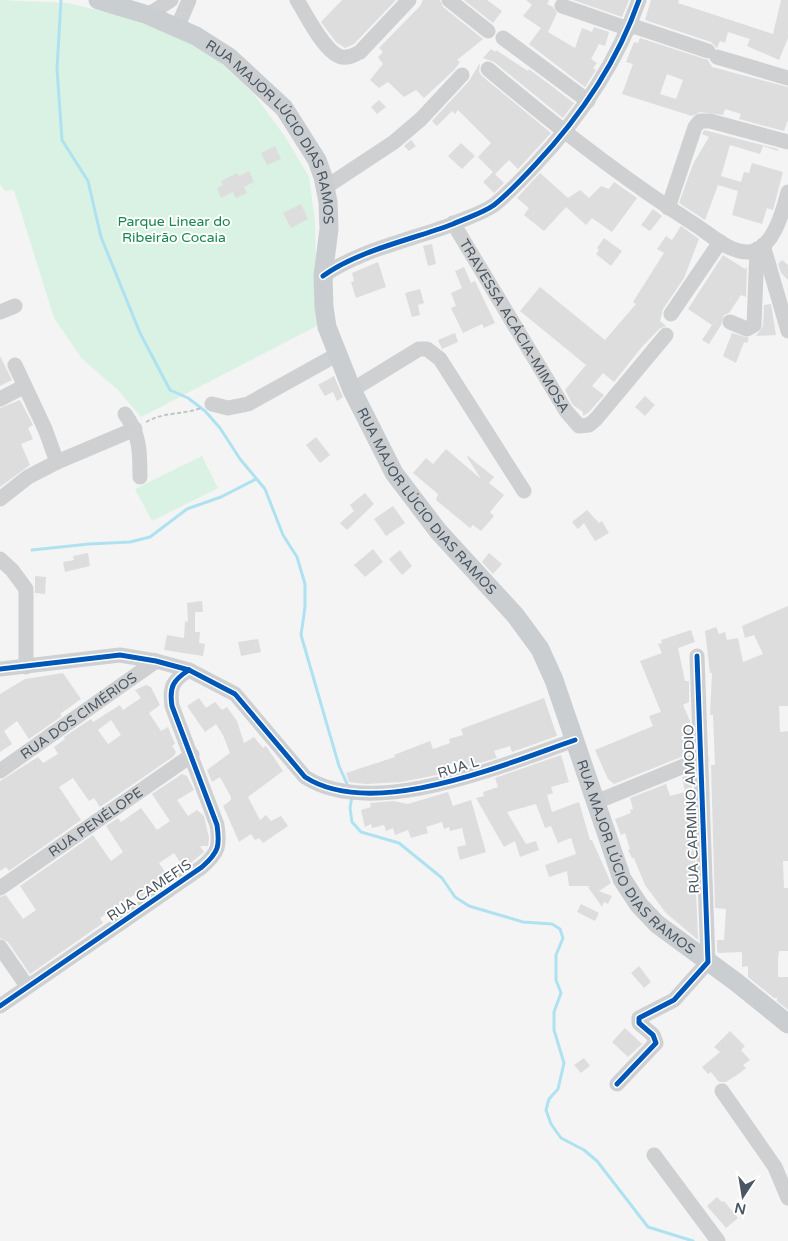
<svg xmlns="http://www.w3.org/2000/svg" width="788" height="1241" font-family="'Varela Round',sans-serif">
  <rect width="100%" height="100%" fill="#f4f4f4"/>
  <g fill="#d9f2e3">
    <path d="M0,0L68,3L122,16L172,34L212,55L253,93L286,138L309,177L315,222L317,326L141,417L118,390L82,359L54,318L14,190L5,191L0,184Z"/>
    <path d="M202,456L218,488L152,521L135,489Z"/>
  </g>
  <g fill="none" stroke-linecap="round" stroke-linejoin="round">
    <g stroke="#aee2f0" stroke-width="3">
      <path d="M61,0L57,69L62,140L88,181L101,237L140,333L170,390L188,398L205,411L220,428L240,459L265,489L283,535L297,557L305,584V607L301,635L339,766L348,786"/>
      <path d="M32,550L89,544L130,542L150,537L187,509L221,497L256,479"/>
      <path d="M352,796L350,808L352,822L361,832L399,843L442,878L455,897L469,906L523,922L552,924L560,929L563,938L556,955V980L561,993L554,1012V1030L564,1063L558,1089L549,1099L546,1110L551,1124L561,1138L584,1150L597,1161L648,1227L693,1241"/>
    </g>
  </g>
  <g fill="#ddddde" fill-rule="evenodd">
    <path d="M342,0H396L354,44L345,48L336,42L321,22Z"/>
    <path d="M423,0H440L443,7L483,39L457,60L460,62L454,70L424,98L416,90L404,97L388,82L379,88L370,80L383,64L378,57L383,52L379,48L420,6Z"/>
    <path d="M464,0H487L502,11L493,23Z"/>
    <path d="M526,0H549L547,4L553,7L557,13L548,32L575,48L582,28L592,32L594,27L609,32L605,46L599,44L591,59L597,63L593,68L596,70L585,87L529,44L541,28L523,16L532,5Z"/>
    <path d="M573,0H629L622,17Z"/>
    <path d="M651,0H679L678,3L773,34L781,0H788V38L779,60L747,46L750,39L728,32L725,43L720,41L717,48L711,42L645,20Z"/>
    <path d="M640,38L708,60L712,67L788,87V120L784,131L739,119L741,114L725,109L723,115L700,112L692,116L622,94L633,64L626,62L634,42L638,43ZM667,74L683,80L676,99L660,94Z"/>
    <path d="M491,49L495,52L496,50L528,71L529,69L574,103L563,118L494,62L483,58Z"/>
    <path d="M480,63L479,72L482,76L551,133L518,169L509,160L495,174L504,183L494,193L483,182L493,172L478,157L491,143L458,110L455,114L452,111L437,126L432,121L469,81Z"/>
    <path d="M379,100L386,107L377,114L371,107Z"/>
    <path d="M704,130L778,149V151L763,146L760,154L730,145L721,176L741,182L744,172L749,173L752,163L783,172L773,210L767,208L762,224L732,215L738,191L718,185L705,220L679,203L693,164L709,137L702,134Z"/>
    <path d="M411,140L416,146L409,151L404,146Z"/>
    <path d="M461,143L475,156L462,169L448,156Z"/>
    <path d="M275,146L281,159L267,165L261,153Z"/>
    <path d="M249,171L254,182L244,187L247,193L236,198L233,192L221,198L217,188L223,185L221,181L237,173L239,176Z"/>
    <path d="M540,173L568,198L580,190L589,198L601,186L609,189L614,182L637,198L612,232L592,218L586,225L566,207L544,231L524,215L529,208L517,198Z"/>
    <path d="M301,204L308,219L291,228L283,213Z"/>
    <path d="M653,209L662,216L650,231L641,225Z"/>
    <path d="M681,226L699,239L684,278L663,309L660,321L666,326L659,329L641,348L614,382L603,373L592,386L604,395L589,412L583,416V412L573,405L565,390L586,365L520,311L540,287L605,340L636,304L633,302L664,253L657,249L666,236L672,240Z"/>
    <path d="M604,238L622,251L611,266L596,254L599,250L597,248Z"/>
    <path d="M432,244L436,264L428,266L423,246Z"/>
    <path d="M723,255L745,269L747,267L746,297L741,295L729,313L724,315L721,325L709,344L702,340L712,325L688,309Z"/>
    <path d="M782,260L788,265V280L781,273L778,264Z"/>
    <path d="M378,262L386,287L356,298L351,282L354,281L352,273Z"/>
    <path d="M464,267L471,283L475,281L495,323L484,328L482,324L463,333L451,308L456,306L451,293L462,288L455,271Z"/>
    <path d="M420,289L424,303L418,305L420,315L412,317L405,293Z"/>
    <path d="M771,304L776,335L756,336L763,326L764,305Z"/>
    <path d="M455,333L458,342L442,349L438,340Z"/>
    <path d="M732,333L749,338L747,343L744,342L736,363L723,356Z"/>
    <path d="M0,356L12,380L0,386Z"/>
    <path d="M334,376L343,397L337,401L333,392L325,396L318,385Z"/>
    <path d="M645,396L655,405L645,416L635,407Z"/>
    <path d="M20,400L33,425L28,428L33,439L21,444L30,465L0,487V408Z"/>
    <path d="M316,437L330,455L320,463L306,445Z"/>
    <path d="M446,449L481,479L467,457L468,456L494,477L489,483L504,495L490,512L494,516L481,531L473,525L470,528L436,500L438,494L413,473L426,458L433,464Z"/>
    <path d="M365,493L374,504L347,530L340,523L354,511L350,505Z"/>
    <path d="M393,506L405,523L386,536L374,519Z"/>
    <path d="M587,510L599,523L602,521L609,533L595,541L584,523L578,529L572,522Z"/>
    <path d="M373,549L383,562L365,577L354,565Z"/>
    <path d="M400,550L412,566L402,575L389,559Z"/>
    <path d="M88,553L90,566L65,572L63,562L74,560L73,556Z"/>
    <path d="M489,553L502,564L493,574L482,562Z"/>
    <path d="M35,576L46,577L45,594L35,593Z"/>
    <path d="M202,601L203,612H195V632H200L199,643L205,644L203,656L164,650L167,635L184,638L185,621L188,622L187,603Z"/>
    <path d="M788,606V706H779L780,732L788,731V861H783L784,888H788V951H779L778,959V977H788V1010L777,1001V998H774L748,977V966L742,967V952L718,953L717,950V940H724L726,909L715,908L711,765H715L713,715H710L712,673H710L705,631L716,627L719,634L725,632L727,640L738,638L743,662L763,654L754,635L745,638L742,626Z"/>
    <path d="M691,630L695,642L678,648L685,681H689V702L683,705L690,721L691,753L614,784L608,779L595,750L653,726L649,716L661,712L640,661L662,653L658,644L662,643L661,640Z"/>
    <path d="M258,639L261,652L241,656L238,642Z"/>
    <path d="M63,673L81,699L60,714L62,716L29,739L17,721L4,731L12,744L0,752V694L25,679Z"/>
    <path d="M146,685L151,687L160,705L149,713L161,731L168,727L175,744L172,746L176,752L174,756L100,807L94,798L89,801L73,778L59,787L81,820L9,871L6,867L0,871V781L38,757L43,763L58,754L54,747L65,739L64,737L91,719L93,722L120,705L123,710L141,698L135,690ZM111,720L121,735L108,744L98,730Z"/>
    <path d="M199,698L206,708L215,702L222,710L227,707L237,721L244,743L254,737L263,748L266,746L283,771L248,797L260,820L266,815L271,821L281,816L288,826L263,843L259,838L255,840L251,834L239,842L225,810L223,806L231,800V797L220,777L212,782L207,770L230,753L223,735L216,724L205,732L187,706Z"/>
    <path d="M544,698L557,736L512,752L510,746L494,751L497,758L466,767L463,761L456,762L440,767L441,774L437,775L401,782L366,784L349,782L346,773L395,757L394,755L430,741L433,749L450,743L449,739L463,735L461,729Z"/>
    <path d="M561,755L569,782L551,787L553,793L547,795L552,812L579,802L590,840H592L611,883L599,891L612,896L608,904L604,902L602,907L588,887L591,886H569L567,871L549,877L545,865L576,854L571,838L558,843L551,826L545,828L536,804L507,812L526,844L536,841L539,850L520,857L515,841L504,847L476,798L484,796L483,792L498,787L495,778Z"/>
    <path d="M182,774L187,776L194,790L177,800L188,816L197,810L204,816L209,838L208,846H200L204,852L188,865L184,858L180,862L174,853L159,863L169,878L137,900L134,895L100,918L103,923L30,974L8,942L0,938V897L6,895L23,919L36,910L20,886L93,835L111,861L123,852L106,826L118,818L121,822L141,808L157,830L170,821L152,794Z"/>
    <path d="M689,775L692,777L694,832L690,833L694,847L696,878L692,879L696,891L698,940L666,913L645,885L634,858H632L628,850L630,849L625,833L621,835L615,819L631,813L630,810L633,809L630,798L666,784L670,796L685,792L682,777Z"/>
    <path d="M448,792L453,806L471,800L486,852L460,860L457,847L466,845L462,828L450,831L449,827L444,829L442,822L426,827L428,833L411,838L408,830L395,835L393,828L386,831L384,825L372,828L371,824L365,827L361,810L371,807L370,803L393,801L408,804Z"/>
    <path d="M581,904L599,913L595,921L577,912Z"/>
    <path d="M639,966L651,982L644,988L631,973Z"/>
    <path d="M625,1028L642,1044L628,1057L612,1042Z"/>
    <path d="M730,1031L745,1046L741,1050L750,1060L743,1065L746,1068L740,1073L726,1082H719L711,1072L708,1074L702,1067L720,1052L714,1047Z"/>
    <path d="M584,1058L590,1066L581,1073L574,1065Z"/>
    <path d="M717,1197L722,1202L724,1201L738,1218L726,1228L707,1206Z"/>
  </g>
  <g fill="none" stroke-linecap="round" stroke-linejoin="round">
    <path stroke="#bcc7c4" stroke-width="2" stroke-dasharray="4 2.5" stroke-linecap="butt" d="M146,422C163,412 182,415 201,408"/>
    <g stroke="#ced0d2" stroke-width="15">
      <path d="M297,0C306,14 325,54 342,57C349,58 354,55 360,52L409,0"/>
      <path d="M449,0L488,31"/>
      <path d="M562,6L629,29"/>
      <path d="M148,15L171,0"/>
      <path d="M630,25L708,51"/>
      <path d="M177,28L189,0"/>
      <path d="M503,38L588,101"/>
      <path d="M717,57L788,78"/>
      <path d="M488,69C554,125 622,178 694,224C710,234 728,252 748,252C773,251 783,211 788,192"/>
      <path d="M326,187L394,142L421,119L462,75"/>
      <path d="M668,208L695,127L700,121H710L788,142"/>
      <path id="s1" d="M453,223L566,411L579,426L589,425L596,419L666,335"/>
      <path d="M763,245L788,331"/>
      <path d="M323,276C359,250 411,240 453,224C466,218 483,213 494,205C509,193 522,179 535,165C581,116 617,63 639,0"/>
      <path d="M0,312L15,306"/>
      <path d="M671,314L720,242"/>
      <path d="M730,322L747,329L754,325L757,249"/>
      <path d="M352,390L419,349H427L440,359L524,491"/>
      <path d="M0,399L23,387"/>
      <path d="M212,404L228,408L248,404L338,354"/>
      <path d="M125,414C140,434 140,453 140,477"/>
      <path d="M57,462L135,429"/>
      <path d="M0,499L28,477L57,462L45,429L15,365"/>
      <path d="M0,559L12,570L26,589V667"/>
      <path d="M0,669L120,655L156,661L189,670L235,694L305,777C373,821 505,764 575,740"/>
      <path id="s2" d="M0,771L156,661"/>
      <path d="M596,802L701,759"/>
      <path id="s3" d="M0,888L192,755"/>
      <path d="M0,947L27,986"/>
      <path d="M0,1006L202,867C219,852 220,846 217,825L172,706C169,687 173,680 189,670"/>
      <path d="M617,1084L656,1043L653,1035L639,1023V1018L674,1000L708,962L697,656"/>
      <path d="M722,1091L775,1167L788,1198"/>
      <path d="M654,1155L718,1241"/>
    </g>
    <path stroke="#caced1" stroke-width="19" id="s4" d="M98,0L148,15L196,36L229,57L284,108L317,160L323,177L328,202L329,229L323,276L324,307L327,327L352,390L394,473L438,531L515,615L540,649L554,680L622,879L639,905L657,924L736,982L788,1024"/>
    <g stroke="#fff" stroke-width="8">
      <g id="cycleway">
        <path d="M323,276C359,250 411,240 453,224C466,218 483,213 494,205C509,193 522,179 535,165C581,116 617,63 639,0"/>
        <path d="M0,669L120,655L156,661L189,670L235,694L305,777C373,821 505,764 575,740"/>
        <path d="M0,1006L202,867C219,852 220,846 217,825L172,706C169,687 173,680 189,670"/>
        <path d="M617,1084L656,1043L653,1035L639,1023V1018L674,1000L708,962L697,656"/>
      </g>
    </g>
    <use href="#cycleway" stroke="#0057b8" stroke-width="5"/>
  </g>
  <g text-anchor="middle" stroke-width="4" stroke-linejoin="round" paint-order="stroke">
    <g font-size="14" fill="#4a5661" stroke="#fff">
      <text dy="5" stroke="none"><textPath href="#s4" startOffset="232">RUA MAJOR LÚCIO DIAS RAMOS</textPath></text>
      <text dy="5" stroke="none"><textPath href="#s1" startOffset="120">TRAVESSA ACÁCIA-MIMOSA</textPath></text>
      <text dy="5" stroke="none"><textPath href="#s4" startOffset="652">RUA MAJOR LÚCIO DIAS RAMOS</textPath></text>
      <text dy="5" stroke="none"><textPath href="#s2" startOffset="96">RUA DOS CIMÉRIOS</textPath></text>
      <text transform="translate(458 767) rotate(-17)" y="5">RUA L</text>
      <text transform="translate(691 809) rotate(-92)" y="5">RUA CARMINO AMODIO</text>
      <text dy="5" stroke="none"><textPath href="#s3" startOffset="116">RUA PENÉLOPE</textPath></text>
      <text dy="5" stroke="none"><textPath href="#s4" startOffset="1072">RUA MAJOR LÚCIO DIAS RAMOS</textPath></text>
      <text transform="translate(149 890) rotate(-34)" y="5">RUA CAMEFIS</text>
    </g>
    <g font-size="14" fill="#17864f" stroke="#fff">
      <text x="174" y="226">Parque Linear do<tspan x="174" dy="16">Ribeirão Cocaia</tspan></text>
    </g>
  </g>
  <g transform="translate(743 1196) rotate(192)" stroke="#ffffff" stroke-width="4" paint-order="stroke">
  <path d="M0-4L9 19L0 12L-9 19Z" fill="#4a5661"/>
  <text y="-8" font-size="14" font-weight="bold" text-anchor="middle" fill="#4a5661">N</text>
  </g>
</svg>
